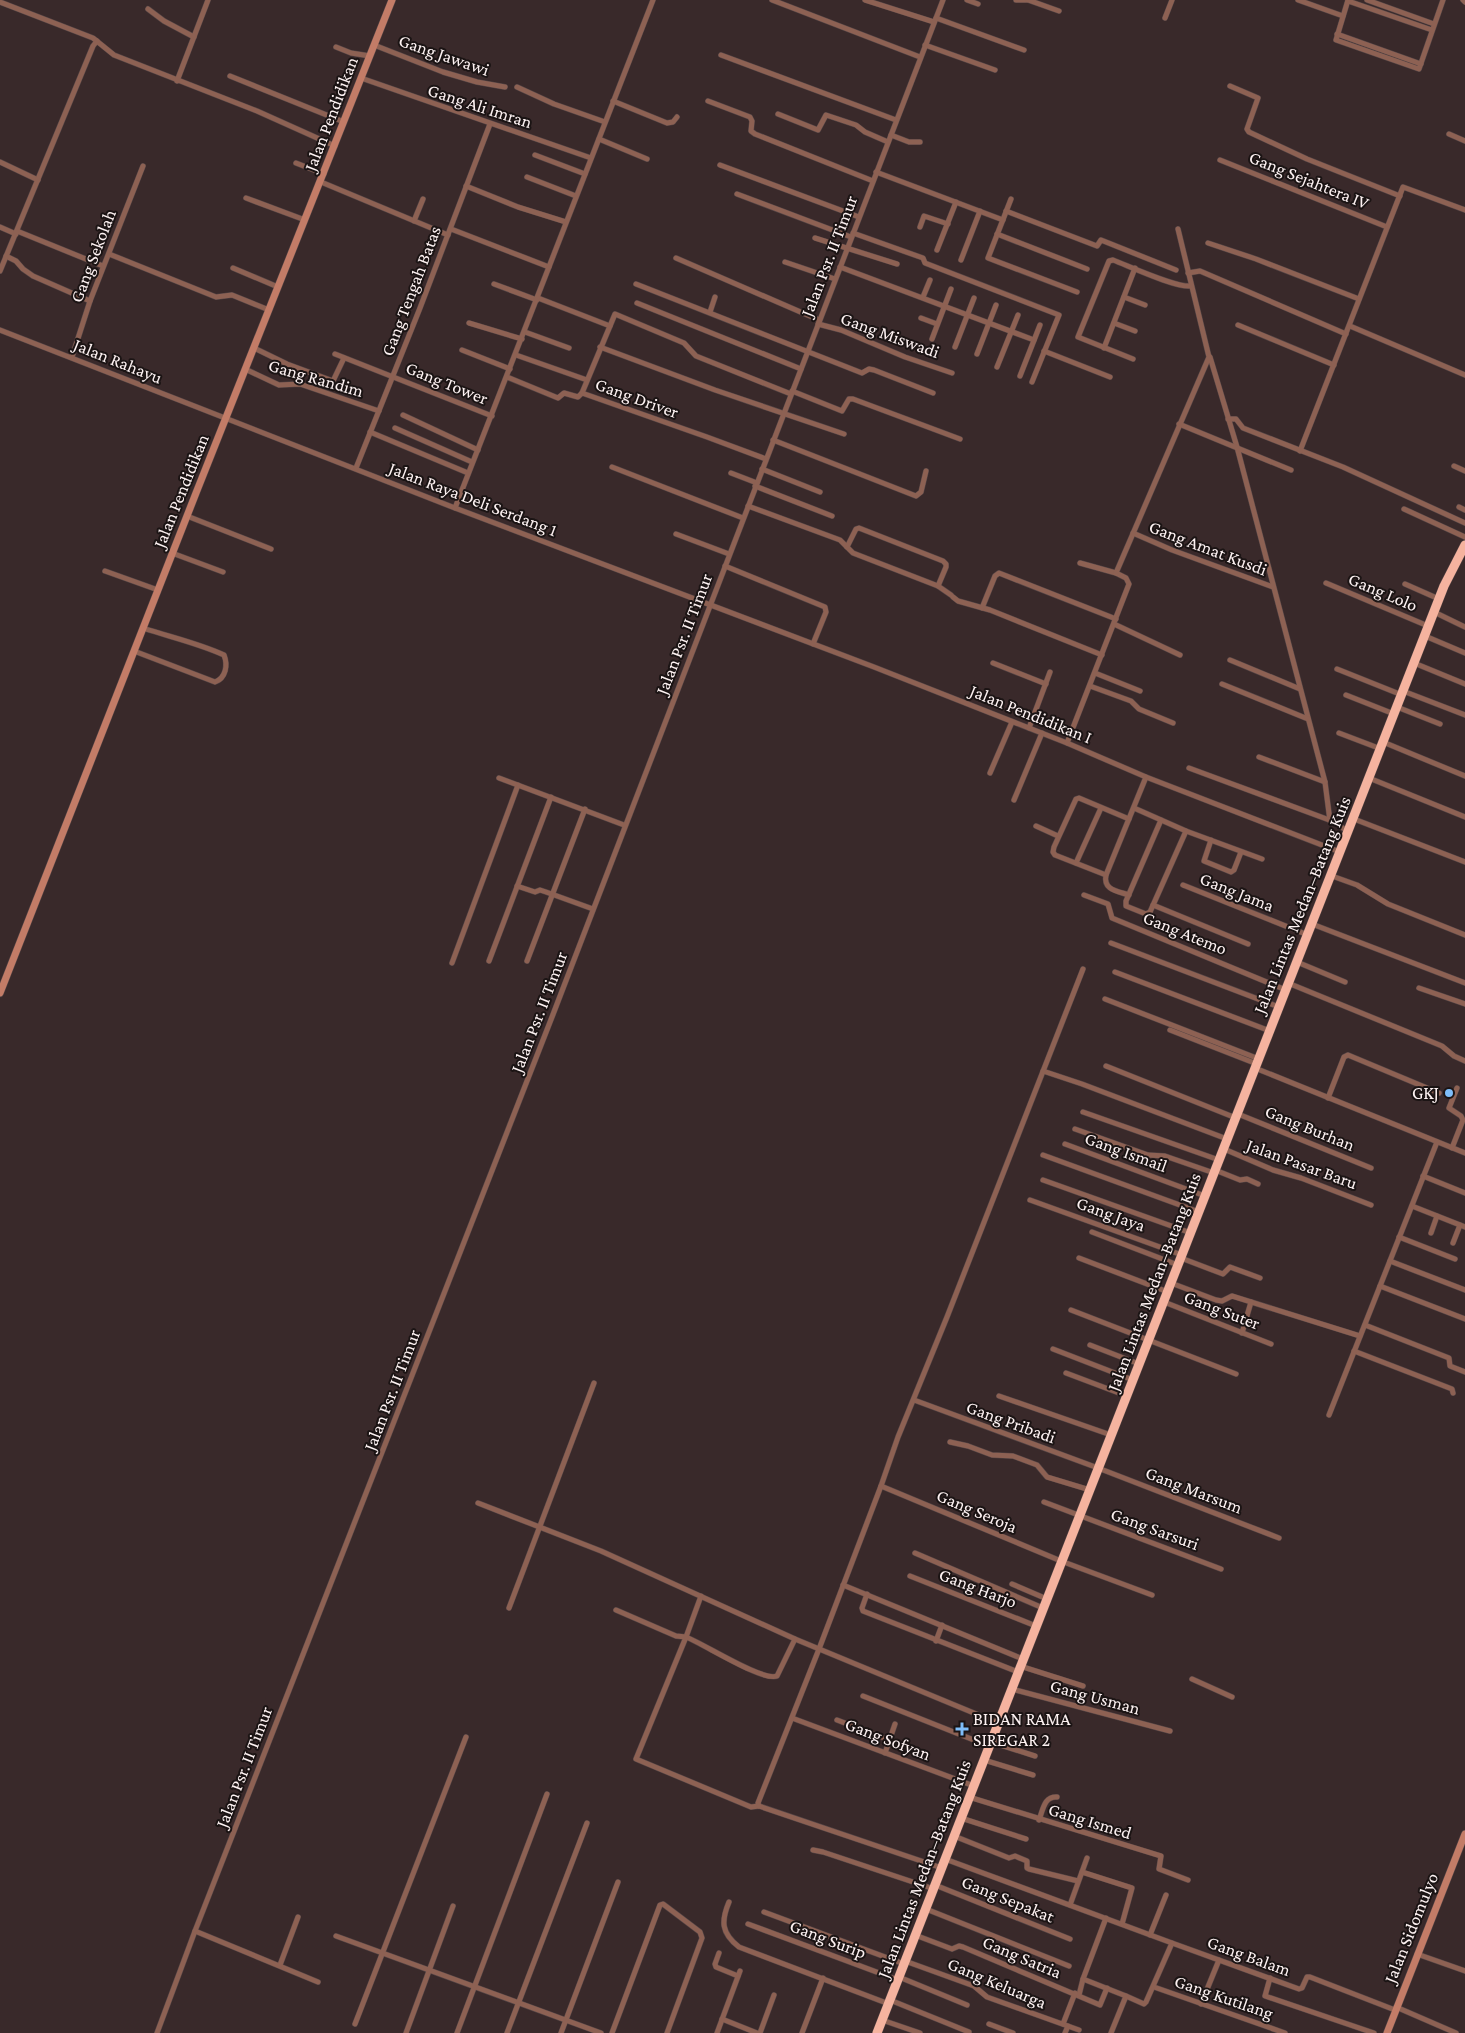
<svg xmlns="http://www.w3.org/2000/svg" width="1465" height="2033" font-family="'Crimson Pro',serif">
  <rect width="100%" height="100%" fill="#39292a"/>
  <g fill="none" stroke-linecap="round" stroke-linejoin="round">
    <g stroke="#544546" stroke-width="6">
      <g id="street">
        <path d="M772,0L920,57"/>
        <path d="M865,0L934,22"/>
        <path d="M967,0L978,4"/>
        <path d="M1016,0H1027"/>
        <path d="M1028,0L1059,11"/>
        <path d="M1298,0L1343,16"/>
        <path d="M1348,0L1336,40L1419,69L1443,0"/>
        <path d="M1367,0L1434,24"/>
        <path d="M1463,0L1465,2"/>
        <path d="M1348,1L1432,30"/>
        <path d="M0,2L93,38L114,55L257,111L335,146"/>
        <path d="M148,9L164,21L194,37"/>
        <path d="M936,18L1024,50"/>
        <path d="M1165,18L1172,0"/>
        <path d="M1337,34L1421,64"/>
        <path d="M374,45L443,72L477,82L505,87"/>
        <path d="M925,45L995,70"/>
        <path d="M336,47L351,53L370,56"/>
        <path d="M721,55L896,120"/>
        <path d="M230,76L344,122"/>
        <path d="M361,78L591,158"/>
        <path d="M177,81L208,0"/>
        <path d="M1230,86L1258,98L1247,129L1249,132L1307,159L1400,196"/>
        <path d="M517,87L554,104L605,122"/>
        <path d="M613,101L667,123L673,122L677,117"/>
        <path d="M708,101L750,117L752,121L751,131L755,134L873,181"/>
        <path d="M778,114L818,130L826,115L856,125L865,132L888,142"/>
        <path d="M1449,134L1465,141"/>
        <path d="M891,135L909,142H920"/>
        <path d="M599,139L647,159"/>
        <path d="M535,155L585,174"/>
        <path d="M1220,160L1387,227"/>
        <path d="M0,162L38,180"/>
        <path d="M296,163L324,174"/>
        <path d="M720,165L859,217"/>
        <path d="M876,172L1003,220"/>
        <path d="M527,177L576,196"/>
        <path d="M321,182L448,235"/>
        <path d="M466,186L518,207L566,222"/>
        <path d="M737,194L851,237"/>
        <path d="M246,198L305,220"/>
        <path d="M1011,199L988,258L1077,292"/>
        <path d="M1006,211L1097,246L1101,240L1176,270"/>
        <path d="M414,221L423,199"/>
        <path d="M0,227L16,234"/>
        <path d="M920,227L924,216L948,224"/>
        <path d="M451,229L549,267"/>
        <path d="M17,231L103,266"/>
        <path d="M853,233L923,258L925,263L1059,315L1032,382"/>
        <path d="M997,234L1087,269"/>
        <path d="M815,238L897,264"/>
        <path d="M1208,243L1256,259L1359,299"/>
        <path d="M937,250L956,202"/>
        <path d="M109,254L216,297L232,295L269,310"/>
        <path d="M6,256L16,261L23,269L33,276L90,301"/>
        <path d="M676,258L819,320"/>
        <path d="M961,260L980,211"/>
        <path d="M785,262L835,279"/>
        <path d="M840,267L1034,340"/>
        <path d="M233,268L278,287"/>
        <path d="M0,271L93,46L97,41"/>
        <path d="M1188,273L1200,271L1346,334"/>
        <path d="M494,284L537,300"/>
        <path d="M636,284L862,373L869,369L874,370L933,393"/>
        <path d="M923,297L930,280"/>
        <path d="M1124,297L1145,305"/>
        <path d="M538,298L610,326"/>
        <path d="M637,303L801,369"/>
        <path d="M710,312L715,297"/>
        <path d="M921,318L937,324"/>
        <path d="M469,323L522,339"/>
        <path d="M1114,323L1135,331"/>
        <path d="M818,324L841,330L905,357L952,373"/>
        <path d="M1238,325L1334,365"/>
        <path d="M1350,326L1465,375"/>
        <path d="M0,330L455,508L874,667L1067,743L1146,777L1340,852"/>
        <path d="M525,332L569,348"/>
        <path d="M932,339L951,289"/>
        <path d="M600,347L715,390L844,434"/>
        <path d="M955,347L974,298"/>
        <path d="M254,348L287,364L333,381L344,358"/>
        <path d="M1104,348L1135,268"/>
        <path d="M462,350L510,369"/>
        <path d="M1044,351L1110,377"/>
        <path d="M335,354L492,416"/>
        <path d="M977,354L996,305"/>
        <path d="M516,355L587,380"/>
        <path d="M72,357L90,301L143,166"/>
        <path d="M1210,357L1237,447L1325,782L1330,821"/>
        <path d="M1133,359L1078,337L1109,261L1113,260C1129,266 1176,288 1191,286"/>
        <path d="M997,367L1018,315"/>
        <path d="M245,369L279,385L300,384L379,411"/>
        <path d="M1020,376L1040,325"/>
        <path d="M507,377L558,398L564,393L578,397L582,393"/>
        <path d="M792,391L842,411L849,399H853L960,439"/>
        <path d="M582,393L615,314L684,343L696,356L791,394"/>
        <path d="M582,393L707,437L766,459"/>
        <path d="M403,415L478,450"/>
        <path d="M1228,419H1236L1243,428L1343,467L1465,523"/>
        <path d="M1179,424L1291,470"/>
        <path d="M395,428L472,462"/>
        <path d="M370,432L468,473"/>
        <path d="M773,440L916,496L921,492L926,471"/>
        <path d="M1300,451L1403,187L1465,210"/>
        <path d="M1454,466L1465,471"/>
        <path d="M612,467L743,518"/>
        <path d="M356,468L420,308L490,124"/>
        <path d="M762,469L820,492"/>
        <path d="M731,473L757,483"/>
        <path d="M755,486L832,516"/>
        <path d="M748,506L840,540L853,553L938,586L951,595"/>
        <path d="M1459,507L1465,510"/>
        <path d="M455,508L653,0"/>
        <path d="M1404,509L1465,537"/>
        <path d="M187,516L271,549"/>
        <path d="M1133,533L1172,550L1273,587"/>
        <path d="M676,534L729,554"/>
        <path d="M847,547L856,529L859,528L943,561L946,564V567L938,586"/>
        <path d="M172,553L223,572"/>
        <path d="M1080,563L1116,573"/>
        <path d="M725,566L825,607L826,612L813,644"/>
        <path d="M105,571L158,590"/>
        <path d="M1326,583L1428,626"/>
        <path d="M1405,584L1439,599"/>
        <path d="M953,597L958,601L990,610L1102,655"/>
        <path d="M982,608L995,576L999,573L1116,619"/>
        <path d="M1434,612L1465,627"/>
        <path d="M1114,624L1180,655"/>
        <path d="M1425,636L1465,653"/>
        <path d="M134,651L215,682C226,678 228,665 224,655C198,643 170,637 143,628"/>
        <path d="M1230,660L1300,689"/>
        <path d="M993,663L1046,684"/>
        <path d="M1414,663L1465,684"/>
        <path d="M1337,669L1402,695"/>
        <path d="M1095,673L1140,691"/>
        <path d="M1222,684L1308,719"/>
        <path d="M1090,686L1131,701L1139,709L1173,723"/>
        <path d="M1403,691L1465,715"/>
        <path d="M1346,695L1394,714"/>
        <path d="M1397,707L1440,724"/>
        <path d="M1029,728L1050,672"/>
        <path d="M1339,733L1381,749"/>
        <path d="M1383,742L1465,776"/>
        <path d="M1067,743L1129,584L1126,578L1116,573L1209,357L1178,229"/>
        <path d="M1259,757L1325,782"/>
        <path d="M1189,768L1332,821L1349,832"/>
        <path d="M990,773L1012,722"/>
        <path d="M499,778L624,825"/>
        <path d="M1369,778L1465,817"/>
        <path d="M1014,800L1042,733"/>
        <path d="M1134,808L1186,831L1262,859"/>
        <path d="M1354,819L1465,862"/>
        <path d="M1161,820L1126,901V906L1146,914L1150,912L1186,831"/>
        <path d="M1036,826L1058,836"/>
        <path d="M1211,840L1204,861L1231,872L1234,870L1241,852"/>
        <path d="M1076,863L1101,808"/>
        <path d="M1106,875L1055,855L1053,852L1054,847L1076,799L1079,798L1129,819"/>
        <path d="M1332,876L1357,885L1388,904L1465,935"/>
        <path d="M1183,885L1308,935"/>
        <path d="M517,886L535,892L540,890L546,892L593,909"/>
        <path d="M1084,895L1108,904L1112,918L1286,990"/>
        <path d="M1129,895C1117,891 1103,890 1106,875L1146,777"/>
        <path d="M1153,905L1248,944"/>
        <path d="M1312,924L1465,983"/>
        <path d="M1111,943L1279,1007"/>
        <path d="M489,961L551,797"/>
        <path d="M527,961L585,809"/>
        <path d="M1297,962L1345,982"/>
        <path d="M452,963L518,785"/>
        <path d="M1115,972L1270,1031"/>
        <path d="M1288,983L1442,1046L1454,1056L1465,1061"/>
        <path d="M1419,988L1465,1004"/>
        <path d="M1105,999L1259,1059"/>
        <path d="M1170,1030L1257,1064"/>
        <path d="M1106,1066L1236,1118"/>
        <path d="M1255,1068L1465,1153"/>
        <path d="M1043,1071L1082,1084L1227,1139"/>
        <path d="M1328,1098L1344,1057L1348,1055L1439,1093"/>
        <path d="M1083,1112L1219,1160"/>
        <path d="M1238,1114L1371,1168"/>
        <path d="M1075,1129L1148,1155L1165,1156L1214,1173"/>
        <path d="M1065,1144L1205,1196"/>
        <path d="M1452,1148L1463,1120L1461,1116L1449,1108L1457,1088"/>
        <path d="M1224,1149L1273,1170L1301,1178L1371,1205"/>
        <path d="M1043,1155L1199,1212"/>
        <path d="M1215,1170L1240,1180L1247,1179L1258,1184"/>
        <path d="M1423,1176L1465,1193"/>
        <path d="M1043,1180L1191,1233"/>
        <path d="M1030,1200L1182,1255"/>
        <path d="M1412,1206L1465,1227"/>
        <path d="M1092,1232L1178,1265"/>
        <path d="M1431,1233L1437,1216"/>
        <path d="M1399,1237L1455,1259"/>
        <path d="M1453,1243L1460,1225"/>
        <path d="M1079,1258L1168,1292"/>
        <path d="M1181,1258L1223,1274L1230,1267L1260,1278"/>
        <path d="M1390,1261L1465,1290"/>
        <path d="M1171,1283L1216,1300L1222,1301L1232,1296L1360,1336"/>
        <path d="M1380,1286L1465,1319"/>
        <path d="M1164,1302L1271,1344"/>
        <path d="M1071,1310L1236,1374"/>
        <path d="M1365,1325L1449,1358L1450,1366L1465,1372"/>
        <path d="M1242,1333L1251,1302"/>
        <path d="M1090,1345L1139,1364"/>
        <path d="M1053,1349L1133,1380"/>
        <path d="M1354,1351L1452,1389L1453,1393"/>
        <path d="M1066,1373L1127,1396"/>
        <path d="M999,1396L1111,1435"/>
        <path d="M914,1400L1098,1468L1279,1538"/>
        <path d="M1329,1415L1437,1142"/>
        <path d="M950,1442L968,1446L992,1455L1013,1456L1037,1465L1047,1477L1090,1490"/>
        <path d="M881,1486L1061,1561L1152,1595"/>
        <path d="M1044,1502L1221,1569"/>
        <path d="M478,1503L601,1551L795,1639L998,1723"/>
        <path d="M915,1553L1043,1608"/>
        <path d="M910,1576L1036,1626"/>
        <path d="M1012,1584L1047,1599"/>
        <path d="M843,1585L1023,1659"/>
        <path d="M867,1594L862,1608L863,1611L1018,1672"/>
        <path d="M701,1596L686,1637C704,1644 763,1682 777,1676L795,1639"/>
        <path d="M509,1608L594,1383"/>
        <path d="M616,1610L676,1636L686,1637L636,1759L751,1807L759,1806L942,1868"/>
        <path d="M936,1641L942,1625"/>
        <path d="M1020,1666L1083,1686"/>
        <path d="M1192,1679L1232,1697"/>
        <path d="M1012,1689L1170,1731"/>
        <path d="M863,1696L989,1746"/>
        <path d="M792,1718L974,1786"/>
        <path d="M837,1720L889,1740"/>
        <path d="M991,1742L1035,1756"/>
        <path d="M885,1753L895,1724"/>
        <path d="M984,1760L1033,1775"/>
        <path d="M969,1797L1161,1856L1159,1869L1188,1880"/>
        <path d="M759,1806L758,1803L819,1649L881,1486L898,1437L947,1317L1083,969"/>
        <path d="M961,1818L1026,1839"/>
        <path d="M1039,1820C1043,1810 1044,1796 1057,1797"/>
        <path d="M954,1836L1009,1858L1015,1856L1027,1861V1868L1029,1869L1078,1881"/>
        <path d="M813,1850L823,1852L934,1889"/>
        <path d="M945,1859L1172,1943L1146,2002L1144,2004L1126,1996L1111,2033"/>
        <path d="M1082,1872L1132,1888L1122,1924"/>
        <path d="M935,1885L1070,1939"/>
        <path d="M729,1902C721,1921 721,1933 739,1947L889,2004"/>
        <path d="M1070,1905L1087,1858"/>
        <path d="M926,1909L1069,1966"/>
        <path d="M764,1912L904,1964"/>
        <path d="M1106,1918L1083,1979L1126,1996"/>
        <path d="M748,1924L898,1980"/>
        <path d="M195,1931L318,1982"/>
        <path d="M915,1935L952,1949L959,1946L963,1947L1100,2005L1107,1988"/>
        <path d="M1150,1935L1166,1895"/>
        <path d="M336,1936L601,2033"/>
        <path d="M1172,1943L1299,1989L1302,1988L1307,1977H1310L1395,2010"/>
        <path d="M719,1953L715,1964L716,1967L738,1976"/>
        <path d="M1417,1954L1465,1971"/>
        <path d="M905,1961L974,1986L987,1997L1079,2030"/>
        <path d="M280,1965L298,1917"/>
        <path d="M899,1977L967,2005"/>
        <path d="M1270,1978L1265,1996L1374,2033"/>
        <path d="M1154,1987L1285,2033"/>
        <path d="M1079,1995L1083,1979"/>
        <path d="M890,2000L969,2032"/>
        <path d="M1201,2004L1219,1960"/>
        <path d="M1396,2007L1456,2033"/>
        <path d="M722,2019L757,2033"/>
        <path d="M882,2020L920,2033"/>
        <path d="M355,2024L466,1737"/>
        <path d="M989,2024L1013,2033"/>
        <path d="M1063,2024L1075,1993"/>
        <path d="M157,2033L195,1931L552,1017L943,0"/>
        <path d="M406,2033L453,1906"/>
        <path d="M457,2033L547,1794"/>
        <path d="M507,2033L587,1823"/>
        <path d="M561,2033L618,1882"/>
        <path d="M612,2033L660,1905L663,1904L700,1932L702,1938L667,2033"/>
        <path d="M717,2033L740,1971"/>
        <path d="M760,2033L774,1995"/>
        <path d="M802,2033L823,1978"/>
        <path d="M1065,2033L1068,2026"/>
      </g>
    </g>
    <g stroke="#544546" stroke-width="8">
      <g id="secondary">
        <path d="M0,993L196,493L392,0"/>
        <path d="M1387,2033L1465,1834"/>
      </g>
    </g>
    <g stroke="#544546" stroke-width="10">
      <path id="highway" d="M877,2033L1444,586L1465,545"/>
    </g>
    <use href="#street" stroke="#8d6153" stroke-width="5"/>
    <use href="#secondary" stroke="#c37c67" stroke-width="7"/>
    <use href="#highway" stroke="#f5b39f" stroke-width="9"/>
  </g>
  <g fill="#7ebdf9" stroke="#1b1414" stroke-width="2">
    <circle cx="1449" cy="1093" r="5"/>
    <path d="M959.5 1721.5h5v5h5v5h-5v5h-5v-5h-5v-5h5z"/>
  </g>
  <g text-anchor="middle" stroke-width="4" stroke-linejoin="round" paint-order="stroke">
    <g font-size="18" fill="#fdf2f2" stroke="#1b1414">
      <text transform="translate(444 55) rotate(19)" y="6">Gang Jawawi</text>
      <text transform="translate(480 106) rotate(18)" y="6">Gang Ali Imran</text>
      <text transform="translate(331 114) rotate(-69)" y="6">Jalan Pendidikan</text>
      <text transform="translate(1309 180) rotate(22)" y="6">Gang Sejahtera IV</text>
      <text transform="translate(93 256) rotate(-69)" y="6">Gang Sekolah</text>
      <text transform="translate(829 256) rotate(-69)" y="6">Jalan Psr. II Timur</text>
      <text transform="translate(411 291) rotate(-69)" y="6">Gang Tengah Batas</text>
      <text transform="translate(890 335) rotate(20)" y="6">Gang Miswadi</text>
      <text transform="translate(118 361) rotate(22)" y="6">Jalan Rahayu</text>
      <text transform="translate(316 378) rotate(16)" y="6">Gang Randim</text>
      <text transform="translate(447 383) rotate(22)" y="6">Gang Tower</text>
      <text transform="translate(637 398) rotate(20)" y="6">Gang Driver</text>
      <text transform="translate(181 491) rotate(-68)" y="6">Jalan Pendidikan</text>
      <text transform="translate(473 499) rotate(21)" y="6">Jalan Raya Deli Serdang 1</text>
      <text transform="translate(1208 548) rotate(21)" y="6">Gang Amat Kusdi</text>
      <text transform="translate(1383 592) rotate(23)" y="6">Gang Lolo</text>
      <text transform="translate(684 634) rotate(-69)" y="6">Jalan Psr. II Timur</text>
      <text transform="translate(1031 714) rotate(22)" y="6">Jalan Pendidikan I</text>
      <text transform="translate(1237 892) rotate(22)" y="6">Gang Jama</text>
      <text transform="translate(1302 905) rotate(-68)" y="6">Jalan Lintas Medan–Batang Kuis</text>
      <text transform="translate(1185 933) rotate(22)" y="6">Gang Atemo</text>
      <text transform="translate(539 1012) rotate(-69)" y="6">Jalan Psr. II Timur</text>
      <text transform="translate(1310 1128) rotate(22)" y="6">Gang Burhan</text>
      <text transform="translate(1126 1152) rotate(20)" y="6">Gang Ismail</text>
      <text transform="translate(1302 1164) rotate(20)" y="6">Jalan Pasar Baru</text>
      <text transform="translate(1111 1214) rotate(20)" y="6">Gang Jaya</text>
      <text transform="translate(1154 1282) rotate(-69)" y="6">Jalan Lintas Medan–Batang Kuis</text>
      <text transform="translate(1222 1310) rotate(21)" y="6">Gang Suter</text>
      <text transform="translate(392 1390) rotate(-69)" y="6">Jalan Psr. II Timur</text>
      <text transform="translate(1011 1422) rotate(20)" y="6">Gang Pribadi</text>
      <text transform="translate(1194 1490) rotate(21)" y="6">Gang Marsum</text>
      <text transform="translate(977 1511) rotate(23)" y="6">Gang Seroja</text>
      <text transform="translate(1155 1529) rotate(20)" y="6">Gang Sarsuri</text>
      <text transform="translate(978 1588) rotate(21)" y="6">Gang Harjo</text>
      <text transform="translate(1095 1697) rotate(15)" y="6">Gang Usman</text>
      <text transform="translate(888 1739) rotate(21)" y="6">Gang Sofyan</text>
      <text transform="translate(244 1767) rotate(-69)" y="6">Jalan Psr. II Timur</text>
      <text transform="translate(1090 1821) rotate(17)" y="6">Gang Ismed</text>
      <text transform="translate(924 1869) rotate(-69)" y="6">Jalan Lintas Medan–Batang Kuis</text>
      <text transform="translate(1008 1899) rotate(22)" y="6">Gang Sepakat</text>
      <text transform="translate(1411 1928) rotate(-68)" y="6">Jalan Sidomulyo</text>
      <text transform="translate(828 1939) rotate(21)" y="6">Gang Surip</text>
      <text transform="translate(1249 1956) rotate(20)" y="6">Gang Balam</text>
      <text transform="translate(1022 1957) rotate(23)" y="6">Gang Satria</text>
      <text transform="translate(997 1983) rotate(23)" y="6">Gang Keluarga</text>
      <text transform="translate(1224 1997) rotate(19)" y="6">Gang Kutilang</text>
    </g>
    <g font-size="18" fill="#fdf2f2" stroke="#1b1414" text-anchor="end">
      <text x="1439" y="1099">GKJ</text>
      <text x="973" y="1725" text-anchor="start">BIDAN RAMA<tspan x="973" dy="21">SIREGAR 2</tspan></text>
    </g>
  </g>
</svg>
